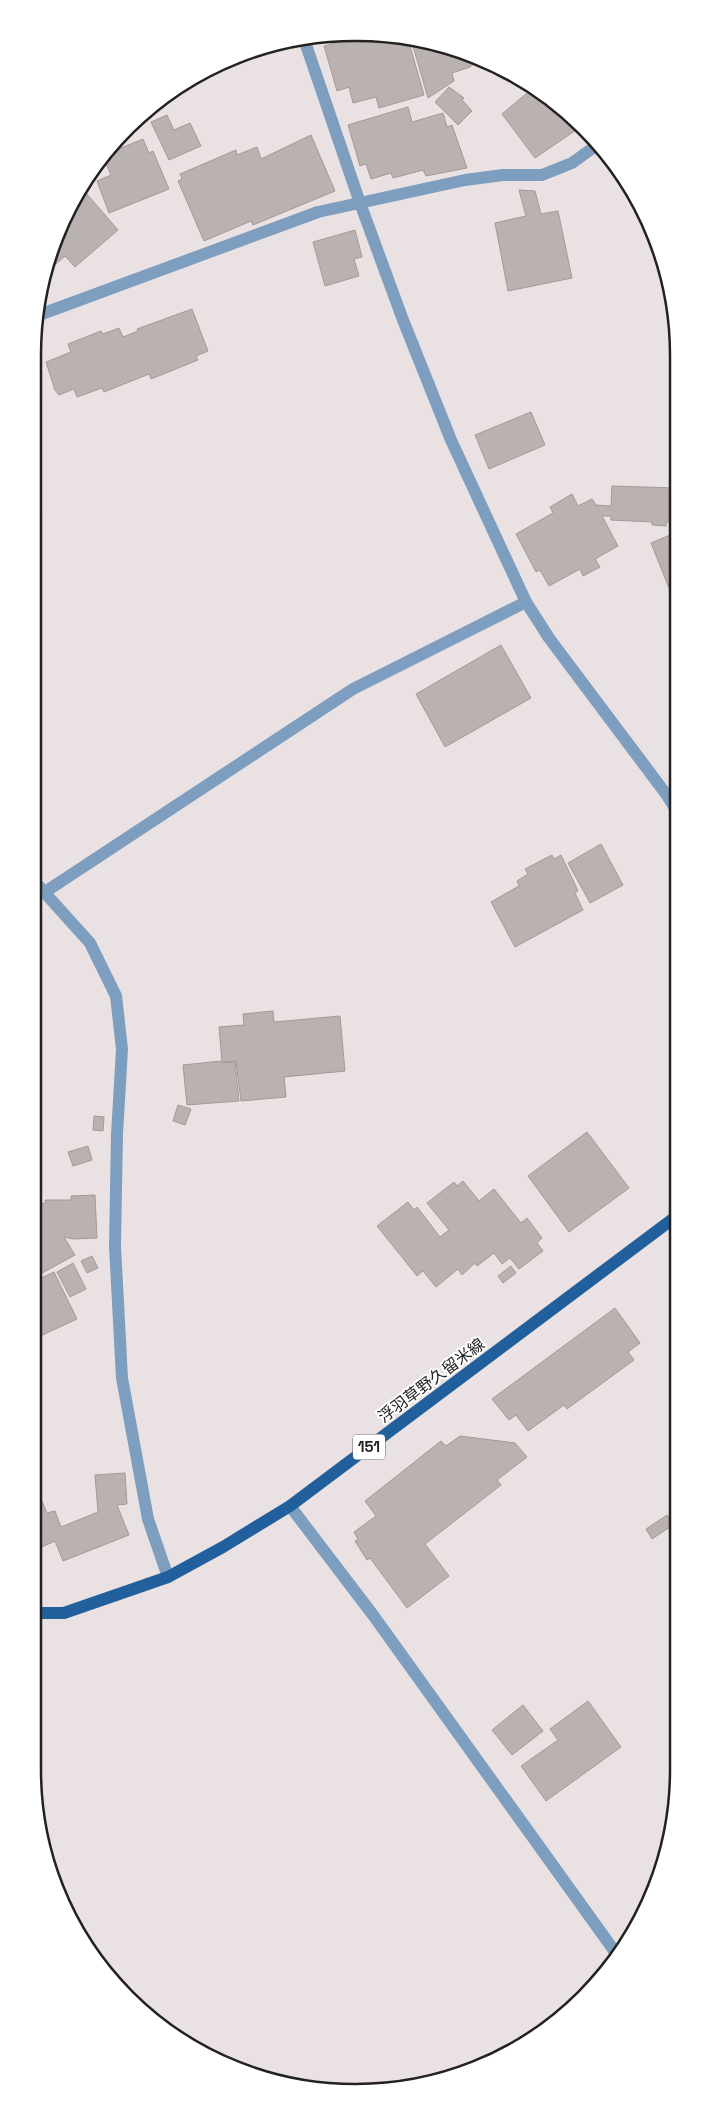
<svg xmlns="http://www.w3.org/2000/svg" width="711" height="2125" font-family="'Space Grotesk','Noto Sans JP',sans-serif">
  <rect width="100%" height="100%" fill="#eae2e2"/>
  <g fill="#bab2b1" stroke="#a19a99">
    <path d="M349,39H408L424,95L379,108L376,97L353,103L349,87L337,91L324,46Z"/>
    <path d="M411,39H419L477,61L470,67L452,73L454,81L428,98Z"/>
    <path d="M449,87L464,98L462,100L472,111L458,125L435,102Z"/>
    <path d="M533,88L584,127L589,134L585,136L579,128L535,158L502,114Z"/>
    <path d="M408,107L412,122L443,113L447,127L452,125L467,168L426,176L423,170L393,178L391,173L371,179L366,164L360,166L348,125Z"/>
    <path d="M167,115L174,130L190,123L201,146L169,160L151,122Z"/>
    <path d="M311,135L335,191L253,225L251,221L204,241L178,181L182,179L180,174L236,150L237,155L257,147L261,159Z"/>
    <path d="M143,139L149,153L153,151L169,189L109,213L97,181L111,175L104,159L111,152Z"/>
    <path d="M519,190L535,191L541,214L558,211L572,278L508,291L495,223L526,216Z"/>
    <path d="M86,193L118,230L75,267L65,256L48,271L76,203Z"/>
    <path d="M355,230L362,257L354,259L359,276L325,286L313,242Z"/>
    <path d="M192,309L208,351L196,356L198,360L151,379L149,374L104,392L102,388L77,397L74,389L59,395L55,390L46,362L71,352L68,344L101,331L103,334L119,328L123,337L138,331L137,329Z"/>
    <path d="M531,412L545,445L489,469L475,435Z"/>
    <path d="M612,486L675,488V522H666V526L652,525V522L611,520V516H602L618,546L595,559L600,567L583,576L580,569L549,586L540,570L536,572L516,534L553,513L550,507L572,494L578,506L592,499L596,505L611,506Z"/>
    <path d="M675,533V597L673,598L651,543Z"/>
    <path d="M501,645L531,698L445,747L416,694Z"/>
    <path d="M601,844L623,885L590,903L568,863Z"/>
    <path d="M552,855L554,859L561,855L572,878L578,891L575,893L583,910L515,947L491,902L519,886L517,881L528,874L525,869Z"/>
    <path d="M273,1011L274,1022L340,1016L345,1071L284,1077L286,1097L241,1101L236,1061L222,1062L219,1027L244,1025L243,1014Z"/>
    <path d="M221,1061V1063L235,1062L239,1101L187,1105L183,1065Z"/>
    <path d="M178,1105L191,1109L185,1125L173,1121Z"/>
    <path d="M94,1116L104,1117L103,1131L93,1130Z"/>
    <path d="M587,1132L629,1188L569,1232L528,1176Z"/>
    <path d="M88,1146L92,1160L73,1166L68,1152Z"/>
    <path d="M463,1181L479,1201L494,1189L521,1223L527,1218L542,1238L537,1243L543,1251L519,1269L510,1258L502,1264L494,1253L477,1266L475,1263L462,1275L458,1269L436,1287L423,1271L417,1276L377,1226L408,1202L414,1210L417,1207L440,1237L449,1230L427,1203L454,1182L457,1186Z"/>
    <path d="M95,1195L97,1238L73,1239L64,1237L75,1255L35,1277V1208L46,1202L45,1200H71V1196Z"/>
    <path d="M92,1256L98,1268L87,1273L81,1261Z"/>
    <path d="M73,1263L86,1289L70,1297L57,1272Z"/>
    <path d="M511,1266L516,1273L503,1283L498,1276Z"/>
    <path d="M54,1272L77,1319L34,1339L35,1281Z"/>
    <path d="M615,1308L640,1343L628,1352L634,1360L567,1409L564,1405L528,1431L516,1415L509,1420L492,1399Z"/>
    <path d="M460,1436L515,1443L527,1457L497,1480L501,1485L425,1544L449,1576L407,1608L370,1558L367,1560L355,1541L358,1539L354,1532L376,1516L365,1501L441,1441L446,1446Z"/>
    <path d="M125,1473L127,1504L117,1505L129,1535L63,1561L55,1541L33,1551L34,1497L39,1494L47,1513L55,1511L61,1527L98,1512L95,1475Z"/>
    <path d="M667,1515L673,1525L652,1539L646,1529Z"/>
    <path d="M588,1701L621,1747L546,1801L521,1766L558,1740L550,1729Z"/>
    <path d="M523,1705L543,1731L512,1755L492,1730Z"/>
  </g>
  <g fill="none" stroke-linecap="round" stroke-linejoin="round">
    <g stroke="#7e9ec0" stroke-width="12">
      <path d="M304,39L360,203L403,320L451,440L526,602L549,638L666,794L675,808"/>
      <path d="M39,315L318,212L465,180L503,175H542L572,163L597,145"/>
      <path d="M36,883L90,943L116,996L122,1049L117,1134L115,1246L122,1378L148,1519L168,1577"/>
      <path d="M45,892L353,689L526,602"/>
    </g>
    <path stroke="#7e9ec0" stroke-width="12" d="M290,1506L373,1615L618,1956"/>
    <path stroke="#21609d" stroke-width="12" d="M33,1613H64L168,1577L223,1547L290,1506L674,1218"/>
  </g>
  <g text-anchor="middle" stroke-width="4" stroke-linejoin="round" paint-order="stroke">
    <rect fill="#fff" stroke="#666464" stroke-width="1" x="353" y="1434.5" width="32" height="25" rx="4"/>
    <g font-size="15" font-weight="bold" fill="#242121">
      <text x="369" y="1452">151</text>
    </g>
    <g font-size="16" fill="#242121" stroke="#fff">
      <text transform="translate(431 1380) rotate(-37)" y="6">浮羽草野久留米線</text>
    </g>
  </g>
  <path d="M0 0H711V2125H0ZM355 41H356A314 314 0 0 1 670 355V1770A314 314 0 0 1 356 2084H355A314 314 0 0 1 41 1770V355A314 314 0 0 1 355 41Z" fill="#fff" fill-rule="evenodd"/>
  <path fill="none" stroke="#242121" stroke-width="2.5" d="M355 41H356A314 314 0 0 1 670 355V1770A314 314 0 0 1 356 2084H355A314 314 0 0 1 41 1770V355A314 314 0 0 1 355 41Z"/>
</svg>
